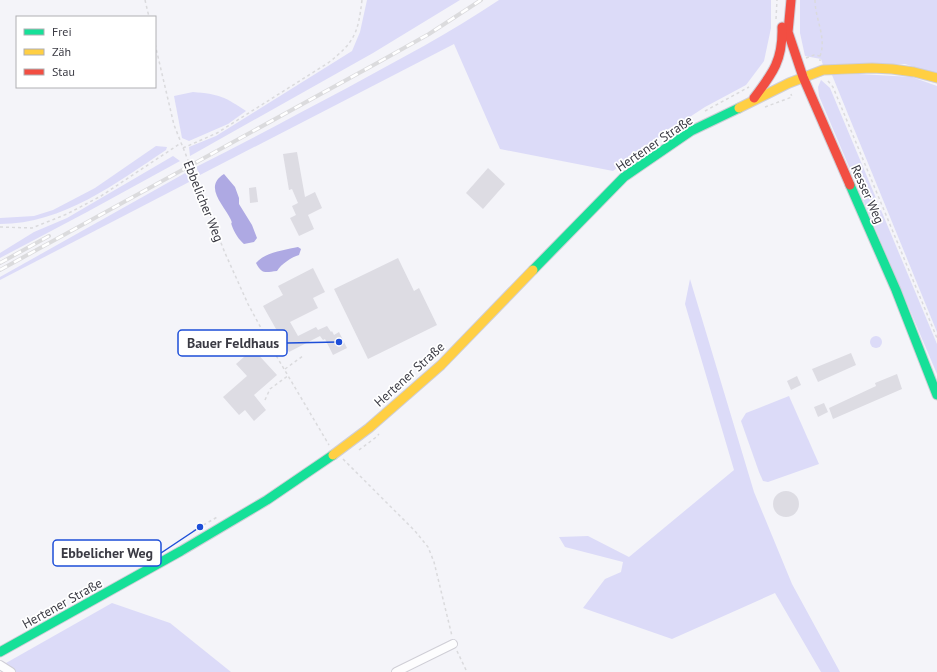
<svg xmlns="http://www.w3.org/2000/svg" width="937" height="672" font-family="'PT Sans',sans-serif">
  <rect width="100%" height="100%" fill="#f4f4f9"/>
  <g fill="#dcdbf8">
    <path d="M367,0H460L373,53L190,156L189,147L216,136L352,51L360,32Z"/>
    <path d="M499,0H771V28L764,61L746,85L705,107L650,143L613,171L500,149L454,44L200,175L196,167C247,142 297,114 347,88C398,60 450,33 499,0Z"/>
    <path d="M800,0H937V74L905,64L824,68L821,59L805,56L800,33Z"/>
    <path d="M859,74L912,77L937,86V332L832,75Z"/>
    <path d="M821,80L830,88L937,344V374L819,96L818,87Z"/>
    <path d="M193,92C219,94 225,97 246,111L228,124L189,141L182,138L174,96Z"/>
    <path d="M156,146L167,147L166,150C116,183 63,224 0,224V218L34,216L53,210L95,188Z"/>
    <path d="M173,156L180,161L87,212L0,258V253L34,232L67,218Z"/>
    <path d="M187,172L191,181L0,280V277Z"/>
    <path d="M690,279L754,492L792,584L840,672H821L775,593L672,639L583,608L605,579L621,572L623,562L565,547L559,537L588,536L629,557L734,470L685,304Z"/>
    <circle cx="876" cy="342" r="6"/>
    <path d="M789,396L819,464L768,482L763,481L759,472L741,421L746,413Z"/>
    <path d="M112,603L170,623L231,672H15L6,665V663Z"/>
  </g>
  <g fill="#aea9e3">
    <path d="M224,174L235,187L239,198V204L252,225L257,238L254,242L244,244C239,240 234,232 232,226C230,221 233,225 231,220C224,205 203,187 224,174Z"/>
    <path d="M298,247L301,249L299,255C292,257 281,264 277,271C266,272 262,275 256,263C265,252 285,250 298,247Z"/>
  </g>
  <g fill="#dddce3">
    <path d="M297,152L305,197L315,192L322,208L308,215L314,229L299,236L290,218L296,215L292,206L298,203L292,189L289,190L283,154Z"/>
    <path d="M488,168L505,184L483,209L466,193Z"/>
    <path d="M256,187L258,202L250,203L249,188Z"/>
    <path d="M398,258L414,291L419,288L437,325L368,359L334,289Z"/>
    <path d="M313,268L325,292L313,298L318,308L290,322L298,336L316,327L318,330L327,326L331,332L332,331L334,335L339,332L347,348L333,355L325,339L323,340L320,336L289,352L263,306L283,295L278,286Z"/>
    <path d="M253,349L277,375L254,395L266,410L254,421L245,410L239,415L223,397L247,376L236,364Z"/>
    <path d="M851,353L856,365L818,382L812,369Z"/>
    <path d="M897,374L902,389L833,419L829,408L876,386L875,383Z"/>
    <path d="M797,376L801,385L791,390L787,381Z"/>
    <path d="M824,403L828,412L818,417L814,407Z"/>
    <circle cx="786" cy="504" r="13"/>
  </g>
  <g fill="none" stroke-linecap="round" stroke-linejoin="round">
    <g stroke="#cfced6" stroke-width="10">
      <g id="street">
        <path d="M0,665L11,672"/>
        <path d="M396,672L453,644"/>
      </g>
    </g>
    <g stroke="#cfced6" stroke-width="11">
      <g id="fast">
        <path d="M850,185L896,290L937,395"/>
        <path d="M533,270L624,177L691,131L739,108"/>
        <path d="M0,652L181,551L267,500L333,455"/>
      </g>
    </g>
    <g stroke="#cfced6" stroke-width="11">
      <g id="slow">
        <path d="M739,108L789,83L823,70L872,68L892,69L914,72L937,78"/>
        <path d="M333,455L369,428L441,365L533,270"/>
      </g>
    </g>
    <g stroke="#cfced6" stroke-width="11">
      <g id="jam">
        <path d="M791,0L788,32L803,77L850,185"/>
        <path d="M754,98C773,73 783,60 782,27"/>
      </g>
    </g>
    <g stroke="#dadadd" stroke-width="1.5" stroke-dasharray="3 3" stroke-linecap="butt">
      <path d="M145,0L149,17"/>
      <path d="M815,0C815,19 827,38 820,56"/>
      <path d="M776,19L777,0"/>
      <path d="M155,44L174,125L225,253L248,304L274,352L329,445"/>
      <path d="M806,58L814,55L820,56V61"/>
      <path d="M828,81L833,87L937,338"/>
      <path d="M765,107L792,97L791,94"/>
      <path d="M705,111L749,87"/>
      <path d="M183,148L217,133L328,63C355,42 358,33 362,0"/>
      <path d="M0,227L32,228L67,214L101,196L181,143"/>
      <path d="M285,369L303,356"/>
      <path d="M265,400L270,389L289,375"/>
      <path d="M359,450L375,438L379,434"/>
      <path d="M343,459L415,531L428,547L434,562L452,636"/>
      <path d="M193,531L219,516"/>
      <path d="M457,651L467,672"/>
    </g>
    <use href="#street" stroke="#fdfdfe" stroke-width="8"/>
    <use href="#fast" stroke="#16e098" stroke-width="9"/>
    <use href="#slow" stroke="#ffcf43" stroke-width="9"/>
    <use href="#jam" stroke="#f24e42" stroke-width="9"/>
    <g stroke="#dbdbdd" stroke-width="4">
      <g id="rail">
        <path d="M0,263L49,236"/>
        <path d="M0,270L379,62L429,34L481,0"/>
      </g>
    </g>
    <use href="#rail" stroke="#fff" stroke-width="2.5" stroke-dasharray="8" stroke-linecap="butt"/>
  </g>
  <g text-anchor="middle" stroke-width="3.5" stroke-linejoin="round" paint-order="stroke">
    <g font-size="13" fill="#3a3a43" stroke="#fff">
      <text transform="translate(654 143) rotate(-34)" y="5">Hertener Straße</text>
      <text transform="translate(868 194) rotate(66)" y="5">Resser Weg</text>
      <text transform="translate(204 201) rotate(68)" y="5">Ebbelicher Weg</text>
      <text transform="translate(409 374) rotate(-42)" y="5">Hertener Straße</text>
      <text transform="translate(62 603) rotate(-29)" y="5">Hertener Straße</text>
    </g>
  </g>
  <path fill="none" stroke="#1d4ed8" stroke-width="1.5" d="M339 342L287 343M200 527L161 553"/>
  <g fill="#1d4ed8" stroke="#fff" stroke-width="1.5">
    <circle cx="339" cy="342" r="4"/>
    <circle cx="200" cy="527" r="4"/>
  </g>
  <g fill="#fff" stroke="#1d4ed8" stroke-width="1.5">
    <rect x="178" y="330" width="109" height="26" rx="4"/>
    <rect x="53" y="540" width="108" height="26" rx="4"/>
  </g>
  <g font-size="14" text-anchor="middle" font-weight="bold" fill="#3a3a43">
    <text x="233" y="348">Bauer Feldhaus</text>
    <text x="107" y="558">Ebbelicher Weg</text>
  </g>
  <rect x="16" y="16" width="140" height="72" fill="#ffffff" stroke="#b0b0b4"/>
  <rect x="24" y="29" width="20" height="6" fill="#16e098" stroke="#b0b0b4"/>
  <text x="52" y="36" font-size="12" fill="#3a3a43">Frei</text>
  <rect x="24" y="49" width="20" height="6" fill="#ffcf43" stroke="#b0b0b4"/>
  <text x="52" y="56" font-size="12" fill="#3a3a43">Zäh</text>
  <rect x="24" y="69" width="20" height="6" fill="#f24e42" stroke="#b0b0b4"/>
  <text x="52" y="76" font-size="12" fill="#3a3a43">Stau</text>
</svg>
